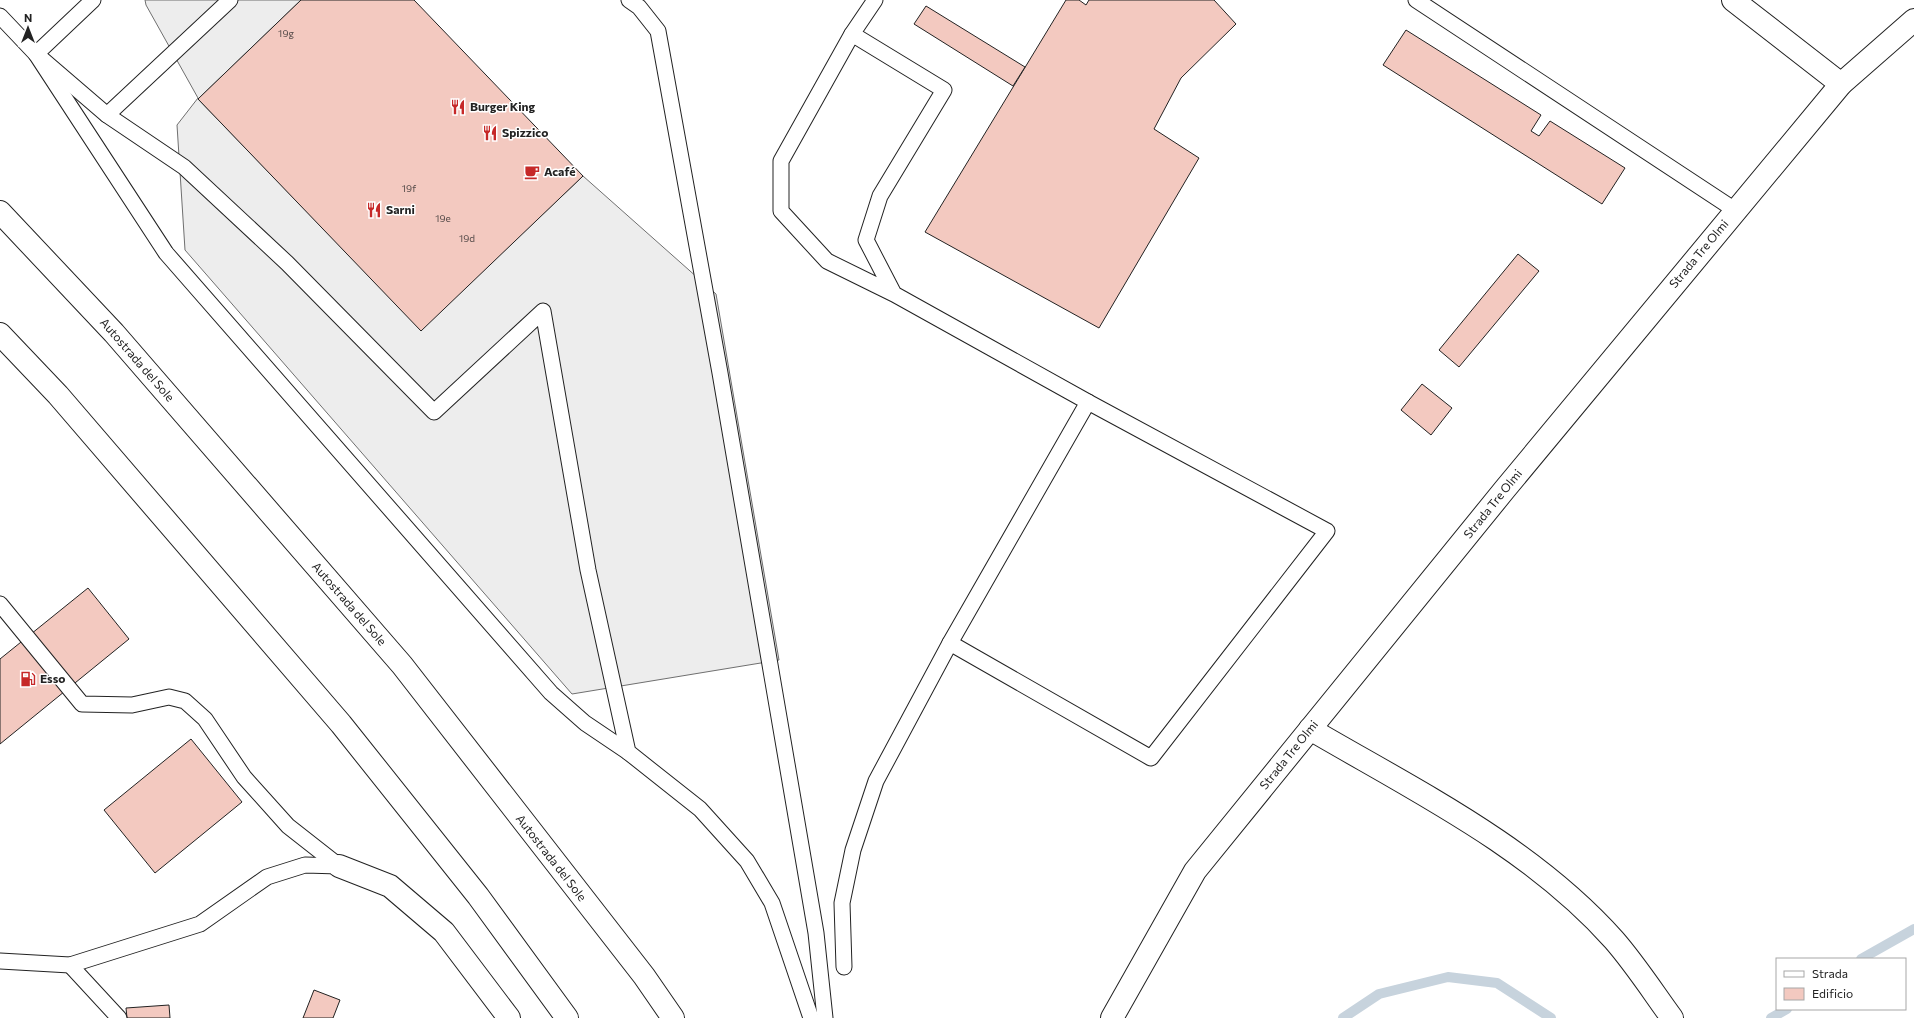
<svg xmlns="http://www.w3.org/2000/svg" width="1914" height="1018" font-family="Commissioner,sans-serif">
  <rect width="100%" height="100%" fill="#fff"/>
  <path fill="#ededed" stroke="#6f6f6f" d="M145,0H301L198,99L421,330L583,176L716,294L779,660L572,694L185,250L177,125L198,98L146,5Z"/>
  <g fill="none" stroke-linecap="round" stroke-linejoin="round">
    <g stroke="#c7d3dd" stroke-width="10">
      <path d="M1861,959L1914,929"/>
      <path d="M1343,1018L1379,994L1448,977L1497,983L1551,1018"/>
      <path d="M1771,1018L1787,1009"/>
    </g>
  </g>
  <g fill="#f3c9c0" stroke="#222">
    <path d="M301,0H414L583,176L421,331L198,99Z"/>
    <path d="M1066,0H1079L1086,5L1089,0H1214L1236,24L1181,78L1154,129L1199,158L1099,328L925,232Z"/>
    <path d="M926,6L1025,67L1013,86L914,24Z"/>
    <path d="M1406,30L1541,115L1531,131L1539,136L1550,121L1625,168L1602,204L1383,65Z"/>
    <path d="M1518,254L1539,271L1459,367L1439,350Z"/>
    <path d="M1422,384L1452,408L1431,435L1401,410Z"/>
    <path d="M88,588L129,639L0,744V659Z"/>
    <path d="M191,739L242,802L155,873L104,810Z"/>
    <path d="M314,990L340,1000L333,1018H303Z"/>
    <path d="M169,1005L170,1018H127L126,1008Z"/>
  </g>
  <g fill="none" stroke-linecap="round" stroke-linejoin="round">
    <g stroke="#222" stroke-width="17">
      <g id="lane">
        <path d="M93,0L36,54L166,253L551,693L585,723L628,752"/>
        <path d="M629,0L639,7L658,31L720,373L816,933L825,1018"/>
        <path d="M1416,0L1735,210"/>
        <path d="M0,16L36,54L107,115L184,167L287,263L434,412L543,311L588,570L628,752L700,809L747,861L772,903L811,1018"/>
        <path d="M852,34L875,0"/>
        <path d="M107,115L230,0"/>
        <path d="M0,604L82,704L132,705L169,697L185,701L205,719L244,777L288,826L339,866"/>
        <path d="M950,643L1151,758L1327,531L1088,402"/>
        <path d="M0,961L70,965L200,924L267,877L305,865L339,866"/>
        <path d="M70,965L119,1018"/>
        <path d="M844,967L842,903L853,850L876,781L950,643L1088,402L894,294L866,240L880,196L944,90L852,34L781,161V211L827,261L894,294"/>
      </g>
    </g>
    <g stroke="#222" stroke-width="24">
      <g id="street">
        <path d="M1733,0L1841,84"/>
        <path d="M1310,729C1416,791 1531,847 1614,940C1635,964 1653,992 1672,1018"/>
        <path d="M1112,1018L1195,871L1505,489L1841,84L1914,20"/>
      </g>
    </g>
    <g stroke="#222" stroke-width="24">
      <g id="highway">
        <path d="M0,212L114,333L402,665L644,976L673,1018"/>
        <path d="M0,334L58,395L341,724L478,896L567,1018"/>
        <path d="M339,866L390,886L444,932L509,1018"/>
      </g>
    </g>
    <use href="#lane" stroke="#fff" stroke-width="15"/>
    <use href="#street" stroke="#fff" stroke-width="22"/>
    <use href="#highway" stroke="#fff" stroke-width="22"/>
  </g>
  <defs>
    <g id="restaurant-bare" transform="scale(1.2)"><path d="M-5-6h1v4h1v-4h1v4h1v-4h1v5L-1.5 .5V6h-2V.5L-5-1ZM5-6V6H3V1.5H1.5Q1.5-4 5-6Z" fill="#c62828" stroke="#fff" stroke-width="2.5" paint-order="stroke"/></g>
    <g id="cafe-bare" transform="scale(1.2)"><path d="M-5.5-4.5H6V0H3Q3 3.5 0 3.5H-2.5Q-5.5 3.5-5.5 0ZM3-3.2v2h1.7v-2ZM-6 4.5H4V6H-6Z" fill="#c62828" stroke="#fff" stroke-width="2.5" paint-order="stroke"/></g>
    <g id="fuel-bare" transform="scale(1.2)"><path d="M-5.5-6h7V0h2V4h1.3V-2.5L3-4.5l.8-.8L6-3V5H2.5V1h-1V6h-7ZM-4.2-4.7v3.2H.2V-4.7Z" fill="#c62828" stroke="#fff" stroke-width="2.5" paint-order="stroke"/></g>
  </defs>
  <g fill-rule="evenodd">
    <use href="#restaurant-bare" x="458" y="107"/>
    <use href="#restaurant-bare" x="490" y="133"/>
    <use href="#cafe-bare" x="532" y="172"/>
    <use href="#restaurant-bare" x="374" y="210"/>
    <use href="#fuel-bare" x="28" y="679"/>
  </g>
  <g text-anchor="middle" stroke-width="3" stroke-linejoin="round" paint-order="stroke">
    <g font-size="10" fill="#564c4a">
      <text x="286" y="37">19g</text>
      <text x="409" y="192">19f</text>
      <text x="443" y="222">19e</text>
      <text x="467" y="242">19d</text>
    </g>
    <g font-size="12" font-weight="bold" fill="#222" stroke="#fff" text-anchor="start">
      <text x="470" y="111">Burger King</text>
      <text x="502" y="137">Spizzico</text>
      <text x="544" y="176">Acafé</text>
      <text x="386" y="214">Sarni</text>
      <text x="40" y="683">Esso</text>
    </g>
    <g font-size="12" fill="#222" stroke="#fff">
      <text transform="translate(1699 254) rotate(-50)" y="4">Strada Tre Olmi</text>
      <text transform="translate(137 360) rotate(49)" y="4">Autostrada del Sole</text>
      <text transform="translate(1493 504) rotate(-51)" y="4">Strada Tre Olmi</text>
      <text transform="translate(349 604) rotate(49)" y="4">Autostrada del Sole</text>
      <text transform="translate(1289 755) rotate(-51)" y="4">Strada Tre Olmi</text>
      <text transform="translate(551 858) rotate(52)" y="4">Autostrada del Sole</text>
    </g>
  </g>
  <rect x="1776" y="958" width="130" height="52" fill="#ffffff" stroke="#a7a7a7"/>
  <rect x="1784" y="971" width="20" height="6" fill="#ffffff" stroke="#a7a7a7"/>
  <text x="1812" y="978" font-size="12" fill="#222222">Strada</text>
  <rect x="1784" y="988" width="20" height="12" fill="#f3c9c0" stroke="#a7a7a7"/>
  <text x="1812" y="998" font-size="12" fill="#222222">Edificio</text>
  <g transform="translate(28 28)" stroke="#ffffff" stroke-width="3" paint-order="stroke">
  <path d="M0-3L7 15L0 10L-7 15Z" fill="#222222"/>
  <text y="-6" font-size="11" font-weight="bold" text-anchor="middle" fill="#222222">N</text>
  </g>
</svg>
